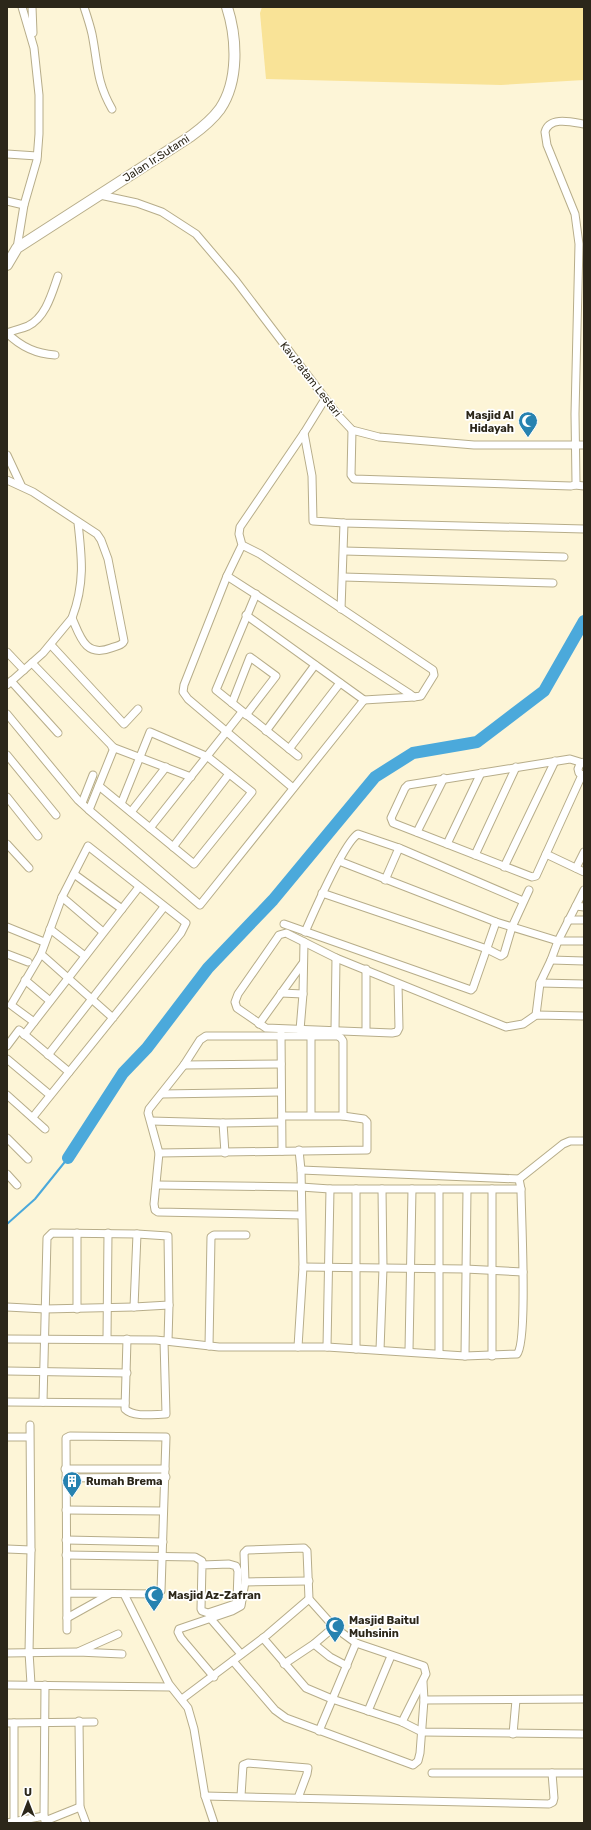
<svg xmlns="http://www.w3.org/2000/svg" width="591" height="1830" font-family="Rubik,sans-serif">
  <rect width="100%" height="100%" fill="#fdf5d7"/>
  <path fill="#f9e397" d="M262,7H584V80L501,85L266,79L260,13Z"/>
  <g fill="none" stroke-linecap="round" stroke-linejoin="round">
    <path stroke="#4ba9db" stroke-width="2" d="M7,1224L35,1199L68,1158"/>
    <path stroke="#4ba9db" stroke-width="12" d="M68,1158L123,1073L147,1048L208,968L273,900L375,777L413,753L477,742L544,691L584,621"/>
    <g stroke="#b7ad8a" stroke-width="9">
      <g id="street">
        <path d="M32,7L33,33"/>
        <path d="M84,7C87,16 90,25 92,34C98,64 96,81 112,109"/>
        <path d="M7,154L37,156"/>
        <path d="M100,195L137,203L162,212L196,234L236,281L337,414L352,430L379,437L474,445H584"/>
        <path d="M7,201L24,205"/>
        <path d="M17,248L24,205L37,160L39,134V95L34,48L22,7"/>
        <path d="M7,333C14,330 21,329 28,326C46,317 52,293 58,276"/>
        <path d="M7,333C20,346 37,354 55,355"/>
        <path d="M352,430L351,475L354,479L571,486L575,485L576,482L575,414L579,244L575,214L547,145L545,132C549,116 572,122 584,124"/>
        <path d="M304,433L312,476L313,521L344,523L584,529"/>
        <path d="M7,455L21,485"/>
        <path d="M7,480L33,492L97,534L101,540L108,559L124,641C122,646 116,646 111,648C85,658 80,636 72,618C85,584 82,558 78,523"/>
        <path d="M575,485L584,486"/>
        <path d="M242,545L260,554L433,670L434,675L421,696L414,697L410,694L227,576L242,545L239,534L240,527L304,433L325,399"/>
        <path d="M344,551L564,557"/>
        <path d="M227,576L184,685L183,692L188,699L293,788"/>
        <path d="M343,577L553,583"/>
        <path d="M256,594L216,690L298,756"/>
        <path d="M341,609L344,523"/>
        <path d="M246,615L364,700L414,697"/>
        <path d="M51,645L124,724L138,709"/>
        <path d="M7,652L24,670"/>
        <path d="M32,663L114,748L89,810L200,905L364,700"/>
        <path d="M11,681L58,733"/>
        <path d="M7,685L43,653L72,618"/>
        <path d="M232,703L250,657L276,676L246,715"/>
        <path d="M7,714L78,800L89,810"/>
        <path d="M266,731L315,665"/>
        <path d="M112,747L191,777"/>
        <path d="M289,749L340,683"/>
        <path d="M7,755L56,815"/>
        <path d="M584,762L580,764L578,769L579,773L584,776"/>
        <path d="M582,775L546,854L584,872"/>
        <path d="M99,786L194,864L252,792L208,757L150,732L121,804"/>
        <path d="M7,797L38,836"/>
        <path d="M82,803L93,775"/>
        <path d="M131,812L166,767"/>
        <path d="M150,828L242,712"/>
        <path d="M417,832L444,778"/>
        <path d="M7,844L29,868"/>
        <path d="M447,844L481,773"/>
        <path d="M173,847L229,774"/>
        <path d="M546,854L536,876L532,877L393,823L391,818L405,788L408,785L570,759L583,763"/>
        <path d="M475,855L516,767"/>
        <path d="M339,861L496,922L558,941H584"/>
        <path d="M504,867L555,761"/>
        <path d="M576,868L584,852"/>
        <path d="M74,874L122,909"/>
        <path d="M385,880L399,848"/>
        <path d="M322,893L487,949L501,956L504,954L512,927L529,890"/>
        <path d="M62,897L103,932"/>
        <path d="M576,906L584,907"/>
        <path d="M568,920H584"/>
        <path d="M284,924L471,990L473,988L496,922"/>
        <path d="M7,927L44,942"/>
        <path d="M50,929L85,956"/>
        <path d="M305,932C313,914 344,842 358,834L399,848L523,901"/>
        <path d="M7,954L28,962"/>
        <path d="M551,960L584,961"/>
        <path d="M25,980L50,1001"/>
        <path d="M540,983L584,984"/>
        <path d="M398,984L399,1028L397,1032L392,1033L266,1028L237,1008L235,1002L238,994L277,938L279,935L286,933L336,958L506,1027L523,1024L536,1015L584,1016"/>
        <path d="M281,993L303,994"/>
        <path d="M536,1015L540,983L551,960L558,941L584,890"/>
        <path d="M34,1022L11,1005L41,954"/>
        <path d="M259,1024L303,963"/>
        <path d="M300,1030L303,994L304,942"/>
        <path d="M335,1030L336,958"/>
        <path d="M366,1031V969"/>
        <path d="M281,1033L282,1151"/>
        <path d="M24,1035L139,887"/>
        <path d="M311,1036V1115"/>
        <path d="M7,1046L19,1030L69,1072"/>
        <path d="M48,1055L164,907"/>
        <path d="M7,1059L50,1095"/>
        <path d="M184,1065L281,1064"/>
        <path d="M162,1094L281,1092"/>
        <path d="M7,1095L45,1129"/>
        <path d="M33,1117L181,933L186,923L88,846L62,897L41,954L113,1018"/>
        <path d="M151,1121L223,1123L281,1122"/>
        <path d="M223,1123L225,1153"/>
        <path d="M7,1138L28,1159"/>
        <path d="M159,1153L367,1150V1122L364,1119L343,1116H282"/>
        <path d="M301,1170L519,1179"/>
        <path d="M7,1174L17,1185"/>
        <path d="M157,1185L301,1187L330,1189H521"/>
        <path d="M439,1189V1354"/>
        <path d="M301,1215L158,1212L155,1210L154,1204L159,1153L148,1113L149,1109L184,1065L200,1040L206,1036H338L341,1038L343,1041V1116"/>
        <path d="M77,1233V1309"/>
        <path d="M137,1234L134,1307L169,1305"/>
        <path d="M303,1267L465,1269L523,1272"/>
        <path d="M7,1307L45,1309L134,1307"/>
        <path d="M7,1339L156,1340L219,1347H327L465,1356L517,1354C528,1343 521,1212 521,1189L519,1179L563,1144L570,1141H584"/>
        <path d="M107,1339L108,1233"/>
        <path d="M127,1339L125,1409C134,1418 155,1414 166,1414L164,1341"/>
        <path d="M209,1346L211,1237L214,1235H246"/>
        <path d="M298,1347L303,1267L301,1170L299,1150"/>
        <path d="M327,1347L330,1189"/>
        <path d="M356,1349V1189"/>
        <path d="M380,1350L383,1268L382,1189"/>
        <path d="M409,1351L412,1189"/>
        <path d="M465,1356L467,1190"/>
        <path d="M492,1356V1189"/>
        <path d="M7,1371L127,1373"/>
        <path d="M7,1402L125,1403"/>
        <path d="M43,1402L47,1238L52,1233L137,1234L168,1236L169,1305L168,1341"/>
        <path d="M30,1425L31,1550L29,1652L31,1684"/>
        <path d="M7,1437H29"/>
        <path d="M65,1469H165"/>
        <path d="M66,1478L166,1477"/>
        <path d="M66,1510L163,1511"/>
        <path d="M66,1540L163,1542"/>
        <path d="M7,1549L31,1550"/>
        <path d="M66,1555L195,1557L202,1561V1565L201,1609L202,1611L208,1613L235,1604L237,1601L238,1571L236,1566L229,1564L202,1565"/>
        <path d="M245,1582L309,1581"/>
        <path d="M124,1594L169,1684L188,1708L194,1729L205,1796L214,1823"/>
        <path d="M67,1618L110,1594"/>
        <path d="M210,1618L241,1654"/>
        <path d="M67,1630L66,1438L70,1436L166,1437L161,1591L157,1594L68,1593"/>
        <path d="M263,1638L306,1688L332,1699L402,1722L422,1732L584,1734"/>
        <path d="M314,1644L330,1657L347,1666"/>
        <path d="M80,1651L118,1634"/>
        <path d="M7,1653L78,1652L122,1654"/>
        <path d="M233,1661L275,1710L286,1718L413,1765L418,1761L420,1753L424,1700L423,1682"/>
        <path d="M284,1664L314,1644L334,1627"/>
        <path d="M214,1677L181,1638L178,1632L179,1629L232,1611L241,1606L245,1582L244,1553L247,1550L304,1548L307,1551L309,1599L334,1627L356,1643L424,1666L426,1674L402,1722"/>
        <path d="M7,1685L170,1687"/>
        <path d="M45,1685L44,1816L46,1823"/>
        <path d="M182,1699L267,1635L309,1599"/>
        <path d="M424,1700L584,1699"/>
        <path d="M368,1711L391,1656"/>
        <path d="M79,1721L80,1807L86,1823"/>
        <path d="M7,1723L94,1722"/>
        <path d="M319,1731L356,1643"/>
        <path d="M513,1734L516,1700"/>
        <path d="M432,1773H584"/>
        <path d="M205,1796L549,1804L553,1802L554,1798L552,1773"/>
        <path d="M241,1796L243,1765L248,1763L308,1768L307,1774L298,1798"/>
        <path d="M14,1821V1723"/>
        <path d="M45,1821L80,1807"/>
        <path d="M7,1823L44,1816"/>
      </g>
    </g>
    <g stroke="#b7ad8a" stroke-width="12">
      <path id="secondary" d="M7,265L17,248L191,136C202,128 212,120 220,109C239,81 237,38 227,7"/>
    </g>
    <use href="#street" stroke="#fff" stroke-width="7"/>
    <use href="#secondary" stroke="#fff" stroke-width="10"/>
  </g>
  <defs>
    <g id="mosque-pin" transform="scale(1)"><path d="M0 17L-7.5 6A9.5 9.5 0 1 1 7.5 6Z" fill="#2782b0" stroke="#fff"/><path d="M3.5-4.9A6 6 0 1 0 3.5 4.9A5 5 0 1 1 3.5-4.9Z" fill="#fff"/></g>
    <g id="building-pin" transform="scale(1)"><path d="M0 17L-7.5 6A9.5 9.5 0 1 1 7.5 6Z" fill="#2782b0" stroke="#fff"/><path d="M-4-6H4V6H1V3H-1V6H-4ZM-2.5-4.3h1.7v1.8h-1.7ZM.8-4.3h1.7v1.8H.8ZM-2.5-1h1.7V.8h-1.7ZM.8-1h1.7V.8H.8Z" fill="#fff"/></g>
  </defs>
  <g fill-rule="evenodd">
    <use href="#mosque-pin" x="528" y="421"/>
    <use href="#building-pin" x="72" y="1481"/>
    <use href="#mosque-pin" x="154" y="1595"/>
    <use href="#mosque-pin" x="335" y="1626"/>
  </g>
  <g text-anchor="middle" stroke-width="3.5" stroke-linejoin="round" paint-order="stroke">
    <g font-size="11" fill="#2c271a" stroke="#fff">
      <text transform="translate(156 158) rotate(-33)" y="4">Jalan Ir.Sutami</text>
      <text transform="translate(311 379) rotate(52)" y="4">Kav.Patam Lestari</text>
    </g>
    <g font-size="11" font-weight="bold" fill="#2c271a" stroke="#fff" text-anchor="start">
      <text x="514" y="419" text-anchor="end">Masjid Al<tspan x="514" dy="13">Hidayah</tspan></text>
      <text x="86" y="1485">Rumah Brema</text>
      <text x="168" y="1599">Masjid Az-Zafran</text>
      <text x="349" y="1624">Masjid Baitul<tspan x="349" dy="13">Muhsinin</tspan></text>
    </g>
  </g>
  <rect width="591" height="1830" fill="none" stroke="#2c271a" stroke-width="16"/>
  <g transform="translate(28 1802)" stroke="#ffffff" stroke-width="3" paint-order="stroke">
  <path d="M0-3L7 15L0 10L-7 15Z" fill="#2c271a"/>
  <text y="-6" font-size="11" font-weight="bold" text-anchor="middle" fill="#2c271a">U</text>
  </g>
</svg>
